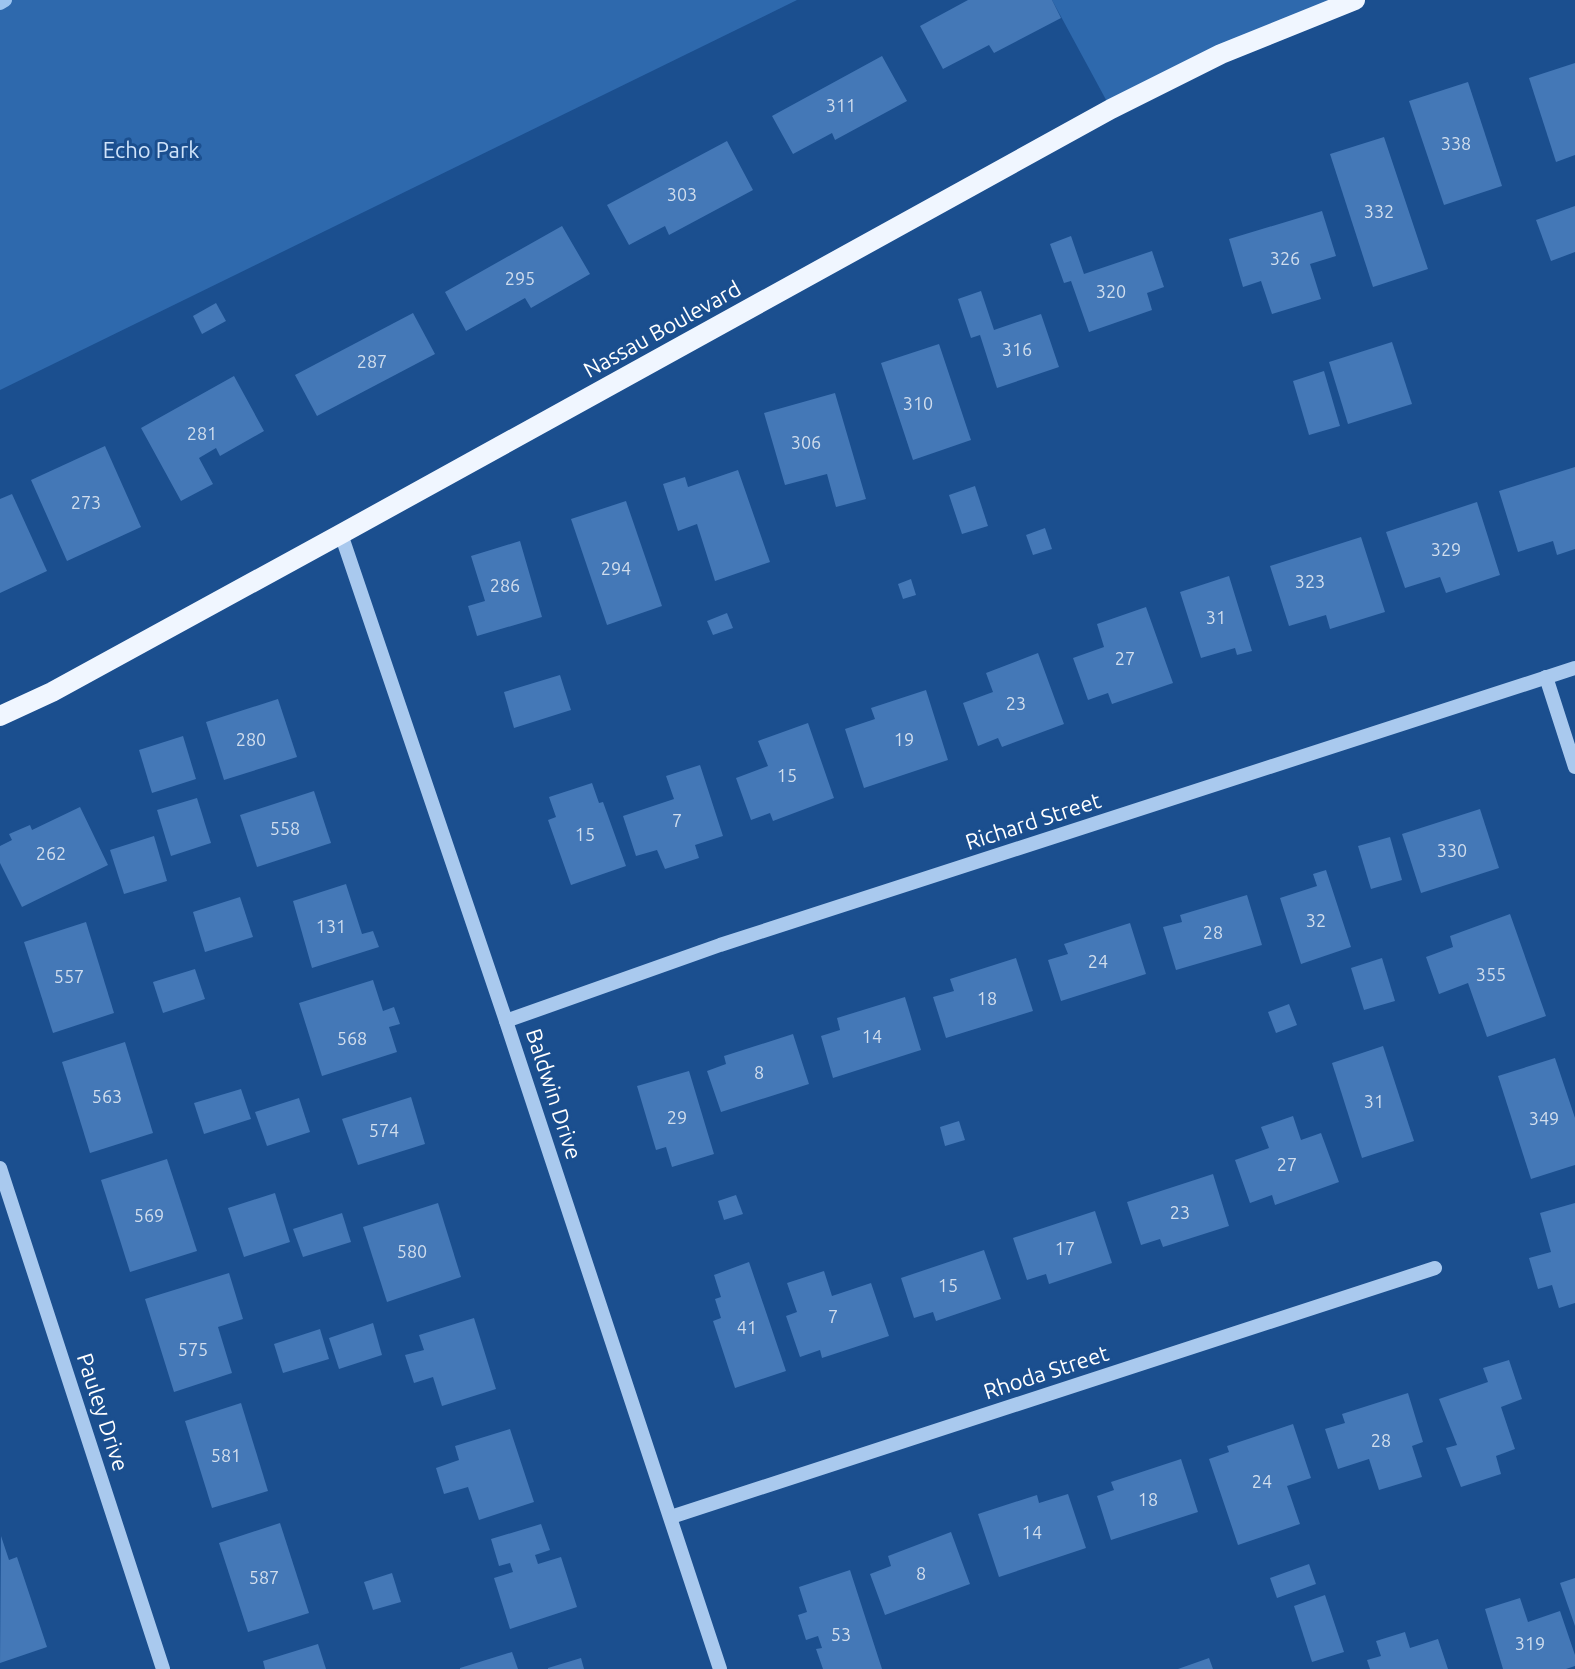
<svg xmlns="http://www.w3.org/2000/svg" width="1575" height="1669" font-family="Ubuntu,sans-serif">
  <rect width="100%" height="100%" fill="#1b4f8f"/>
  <g fill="#2e69ad">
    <path d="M0,0H797L0,390Z"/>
    <path d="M1052,0H1355L1111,109Z"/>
  </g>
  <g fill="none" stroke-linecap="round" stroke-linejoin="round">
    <path stroke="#9cc4f0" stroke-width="14" d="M0,3L5,0"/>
  </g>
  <g fill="#4478b7">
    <path d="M968,0H1052L1061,18L994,53L989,45L943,69L920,26Z"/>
    <path d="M882,56L907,101L835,140L832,133L793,154L772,116Z"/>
    <path d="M1575,63V155L1556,162L1529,78Z"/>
    <path d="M1468,82L1502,186L1444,205L1409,101Z"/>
    <path d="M1384,137L1428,269L1373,287L1330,154Z"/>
    <path d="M727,141L753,190L669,235L665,226L629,245L607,205Z"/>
    <path d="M1575,206V252L1551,261L1536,220Z"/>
    <path d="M1322,211L1336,256L1310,264L1321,299L1272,314L1261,281L1243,287L1229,239Z"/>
    <path d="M562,226L590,274L531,308L525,298L466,331L445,292Z"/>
    <path d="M1071,236L1084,274L1152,251L1164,287L1147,293L1152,310L1089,332L1071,281L1064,283L1050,244Z"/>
    <path d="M981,291L994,330L1041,314L1059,367L997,388L980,335L971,338L958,299Z"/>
    <path d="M216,303L226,321L202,334L193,316Z"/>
    <path d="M413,313L435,354L317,416L295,375Z"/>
    <path d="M1392,342L1412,404L1348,424L1329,362Z"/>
    <path d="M939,344L971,440L913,460L881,363Z"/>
    <path d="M1324,371L1340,426L1309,435L1293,381Z"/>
    <path d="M234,376L264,431L220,456L216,448L199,458L213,484L181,501L141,428Z"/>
    <path d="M835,393L866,499L836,507L827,474L785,485L764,413Z"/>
    <path d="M105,446L141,527L67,561L31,480Z"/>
    <path d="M1575,467V549L1557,555L1553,541L1518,552L1499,491Z"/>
    <path d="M738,470L770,562L715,581L697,524L678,531L663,484L685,477L688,487Z"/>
    <path d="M975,486L988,526L962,534L949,495Z"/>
    <path d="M12,494L47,571L0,593V499Z"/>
    <path d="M626,501L662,606L607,625L571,519Z"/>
    <path d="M1477,502L1500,575L1446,593L1440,577L1405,588L1386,532Z"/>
    <path d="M1045,528L1052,549L1033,555L1026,535Z"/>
    <path d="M1361,537L1385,612L1330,629L1326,615L1289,626L1270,566Z"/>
    <path d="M520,541L542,617L477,636L468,606L485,601L471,556Z"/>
    <path d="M1229,576L1252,651L1237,655L1235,648L1201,658L1180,592Z"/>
    <path d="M911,579L916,595L903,599L898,584Z"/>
    <path d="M1146,607L1173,683L1112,704L1108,693L1088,700L1073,658L1104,647L1097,624Z"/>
    <path d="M727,613L733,628L713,635L707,621Z"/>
    <path d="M1038,653L1064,724L1002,747L998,738L978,746L963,703L993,692L986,673Z"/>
    <path d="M560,675L571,710L514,728L504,692Z"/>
    <path d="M926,690L948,760L864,788L845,729L875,719L871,708Z"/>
    <path d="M278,699L297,757L224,780L206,722Z"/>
    <path d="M808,723L834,798L773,821L770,813L751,820L736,778L768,766L758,741Z"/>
    <path d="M183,736L196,779L152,793L139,750Z"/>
    <path d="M700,765L723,836L695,845L699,858L665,869L657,850L636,856L623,816L674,799L666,776Z"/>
    <path d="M592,783L599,803L603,802L626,866L571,885L548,820L556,817L549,797Z"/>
    <path d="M314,791L331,843L257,867L240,815Z"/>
    <path d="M197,798L211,843L171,856L157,810Z"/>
    <path d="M80,807L108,865L22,907L0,863V846L12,840L9,834L30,825L32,830Z"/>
    <path d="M1480,809L1499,868L1421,893L1402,834Z"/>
    <path d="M154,836L167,881L124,894L110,850Z"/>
    <path d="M1390,837L1402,880L1371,889L1358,846Z"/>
    <path d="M1326,870L1351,947L1301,964L1280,898L1317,886L1313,874Z"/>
    <path d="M346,884L362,934L373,931L379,947L312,968L293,901Z"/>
    <path d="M1247,895L1262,945L1176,970L1163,927L1182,922L1180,915Z"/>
    <path d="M240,897L253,937L205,952L193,912Z"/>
    <path d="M1510,914L1546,1016L1487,1037L1468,983L1439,994L1426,957L1453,947L1450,936Z"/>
    <path d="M86,922L114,1013L53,1033L24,942Z"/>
    <path d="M1130,923L1146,974L1061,1001L1048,960L1068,954L1064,944Z"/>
    <path d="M1016,958L1033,1011L946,1038L933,997L954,991L950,979Z"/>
    <path d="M1382,958L1395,1001L1364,1010L1351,968Z"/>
    <path d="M195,969L205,999L163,1013L153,982Z"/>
    <path d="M373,980L383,1011L394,1007L400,1024L389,1027L397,1052L322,1076L299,1003Z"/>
    <path d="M905,997L921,1050L833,1078L821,1036L840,1030L837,1018Z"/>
    <path d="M1289,1004L1297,1025L1276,1033L1268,1012Z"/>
    <path d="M793,1034L809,1084L721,1112L707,1071L726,1064L724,1056Z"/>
    <path d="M125,1042L153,1133L90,1153L62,1062Z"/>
    <path d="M1383,1046L1414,1141L1362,1158L1332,1063Z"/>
    <path d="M1555,1058L1575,1118V1165L1531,1179L1498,1076Z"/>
    <path d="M689,1071L714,1154L672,1167L666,1147L656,1150L637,1086Z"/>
    <path d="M241,1089L251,1119L204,1134L194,1103Z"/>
    <path d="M411,1097L425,1144L358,1165L342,1119Z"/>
    <path d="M299,1098L310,1132L267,1146L255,1112Z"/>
    <path d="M1293,1116L1301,1140L1321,1133L1339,1182L1275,1205L1272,1195L1250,1203L1235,1160L1269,1148L1261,1127Z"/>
    <path d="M959,1121L965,1140L945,1146L940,1127Z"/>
    <path d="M167,1159L197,1251L130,1272L101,1180Z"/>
    <path d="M1213,1174L1229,1226L1163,1247L1160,1239L1141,1245L1127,1202Z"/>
    <path d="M275,1193L290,1242L244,1257L228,1208Z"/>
    <path d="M736,1195L743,1214L724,1220L718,1201Z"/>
    <path d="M438,1203L461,1277L387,1302L363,1227Z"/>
    <path d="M1575,1203V1303L1559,1308L1552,1285L1538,1289L1529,1258L1551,1252L1540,1213Z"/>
    <path d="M1095,1211L1112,1263L1049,1284L1046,1274L1027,1280L1013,1238Z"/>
    <path d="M342,1213L351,1242L303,1257L293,1229Z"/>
    <path d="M984,1250L1001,1299L936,1321L933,1312L914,1318L901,1278Z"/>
    <path d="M749,1262L786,1371L735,1388L713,1321L721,1318L715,1299L721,1297L714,1275Z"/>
    <path d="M824,1271L832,1296L871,1283L889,1336L822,1358L820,1350L800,1357L786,1316L797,1312L787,1283Z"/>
    <path d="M229,1273L243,1319L218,1327L232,1373L174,1392L145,1299Z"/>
    <path d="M474,1318L496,1389L442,1406L433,1377L414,1383L405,1355L424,1350L419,1335Z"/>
    <path d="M373,1323L382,1355L339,1369L329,1338Z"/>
    <path d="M320,1329L329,1359L283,1373L274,1344Z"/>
    <path d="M1509,1360L1522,1399L1501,1407L1515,1449L1496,1456L1501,1474L1461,1487L1446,1448L1457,1445L1439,1399L1488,1382L1483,1368Z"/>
    <path d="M1408,1393L1423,1442L1412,1446L1422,1477L1379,1490L1369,1459L1338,1469L1325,1429L1345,1423L1342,1414Z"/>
    <path d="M241,1403L268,1491L212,1508L185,1421Z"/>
    <path d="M1293,1424L1311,1478L1287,1486L1300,1524L1238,1545L1209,1459L1229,1452L1227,1446Z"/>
    <path d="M510,1429L534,1502L479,1520L468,1487L444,1494L436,1468L459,1460L455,1446Z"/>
    <path d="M1181,1459L1198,1512L1111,1540L1097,1496L1114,1490L1111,1482Z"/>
    <path d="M1068,1494L1086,1548L999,1577L978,1514L1037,1495L1039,1503Z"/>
    <path d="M280,1523L309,1613L248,1632L219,1543Z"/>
    <path d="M541,1524L550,1550L535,1555L538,1564L561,1557L577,1607L510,1629L494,1578L513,1572L510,1563L499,1566L491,1539Z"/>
    <path d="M951,1532L970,1584L885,1615L870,1574L891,1566L888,1556Z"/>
    <path d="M1,1536L9,1560L17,1557L47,1647L0,1663Z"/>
    <path d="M1309,1564L1316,1584L1277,1598L1270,1578Z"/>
    <path d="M850,1570L882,1669H823L816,1649L822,1648L818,1636L806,1640L798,1615L807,1612L799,1587Z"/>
    <path d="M392,1573L401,1602L373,1610L364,1582Z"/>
    <path d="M1575,1578V1626L1560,1583Z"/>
    <path d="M1325,1595L1344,1652L1312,1662L1294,1606Z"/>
    <path d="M1520,1598L1528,1622L1560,1611L1575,1655V1666L1566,1669H1503L1485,1609Z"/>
    <path d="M1405,1632L1410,1648L1438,1639L1448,1669H1370L1367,1660L1381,1656L1376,1641Z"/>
    <path d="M318,1644L326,1669H265L263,1661Z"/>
    <path d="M512,1652L518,1669H460V1668Z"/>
    <path d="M581,1658L584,1669H548V1668Z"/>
    <path d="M1209,1658L1213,1669H1178Z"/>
  </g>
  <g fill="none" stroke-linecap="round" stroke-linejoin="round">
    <g stroke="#a9c9ee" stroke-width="14">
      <path d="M341,534L506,1021L720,1669"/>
      <path d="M1546,677L1575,767"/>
      <path d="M506,1021L720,945L1575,668"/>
      <path d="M0,1168L163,1669"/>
      <path d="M671,1517L1435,1268"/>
    </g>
    <path stroke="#f0f6ff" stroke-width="20" d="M0,716L52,692L341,534L1111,109L1221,54L1355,0"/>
  </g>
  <g text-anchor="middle" stroke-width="6" stroke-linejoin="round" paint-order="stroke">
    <g font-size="18" fill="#d0dded">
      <text x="841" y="112">311</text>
      <text x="1456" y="150">338</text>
      <text x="682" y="201">303</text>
      <text x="1379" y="218">332</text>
      <text x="1285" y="265">326</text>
      <text x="520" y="285">295</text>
      <text x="1111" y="298">320</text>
      <text x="1017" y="356">316</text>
      <text x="372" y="368">287</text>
      <text x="918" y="410">310</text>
      <text x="202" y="440">281</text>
      <text x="806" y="449">306</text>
      <text x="86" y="509">273</text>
      <text x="1446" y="556">329</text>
      <text x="616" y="575">294</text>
      <text x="1310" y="588">323</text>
      <text x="505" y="592">286</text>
      <text x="1216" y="624">31</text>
      <text x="1125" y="665">27</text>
      <text x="1016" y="710">23</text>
      <text x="251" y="746">280</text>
      <text x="904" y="746">19</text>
      <text x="787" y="782">15</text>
      <text x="677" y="827">7</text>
      <text x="285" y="835">558</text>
      <text x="585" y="841">15</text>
      <text x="1452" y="857">330</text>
      <text x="51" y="860">262</text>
      <text x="1316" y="927">32</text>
      <text x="331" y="933">131</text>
      <text x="1213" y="939">28</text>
      <text x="1098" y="968">24</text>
      <text x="1491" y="981">355</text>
      <text x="69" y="983">557</text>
      <text x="987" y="1005">18</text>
      <text x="872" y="1043">14</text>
      <text x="352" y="1045">568</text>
      <text x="759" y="1079">8</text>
      <text x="107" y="1103">563</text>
      <text x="1374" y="1108">31</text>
      <text x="677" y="1124">29</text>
      <text x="1544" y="1125">349</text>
      <text x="384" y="1137">574</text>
      <text x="1287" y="1171">27</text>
      <text x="1180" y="1219">23</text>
      <text x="149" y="1222">569</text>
      <text x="1065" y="1255">17</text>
      <text x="412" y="1258">580</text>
      <text x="948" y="1292">15</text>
      <text x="833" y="1323">7</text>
      <text x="747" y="1334">41</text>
      <text x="193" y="1356">575</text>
      <text x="1381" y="1447">28</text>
      <text x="226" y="1462">581</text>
      <text x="1262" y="1488">24</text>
      <text x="1148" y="1506">18</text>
      <text x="1032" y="1539">14</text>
      <text x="921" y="1580">8</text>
      <text x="264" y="1584">587</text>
      <text x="841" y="1641">53</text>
      <text x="1530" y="1650">319</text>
    </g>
    <g font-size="22" fill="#cfe3fa" stroke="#1b4f8f">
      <text x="151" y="158">Echo Park</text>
    </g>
    <g font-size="22" fill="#fff" stroke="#1b4f8f">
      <text transform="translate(662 329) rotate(-29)" y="8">Nassau Boulevard</text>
      <text transform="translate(1033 821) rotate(-18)" y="8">Richard Street</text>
      <text transform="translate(554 1094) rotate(72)" y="8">Baldwin Drive</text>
      <text transform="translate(1046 1372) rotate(-18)" y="8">Rhoda Street</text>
      <text transform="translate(103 1412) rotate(72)" y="8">Pauley Drive</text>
    </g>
  </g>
</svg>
